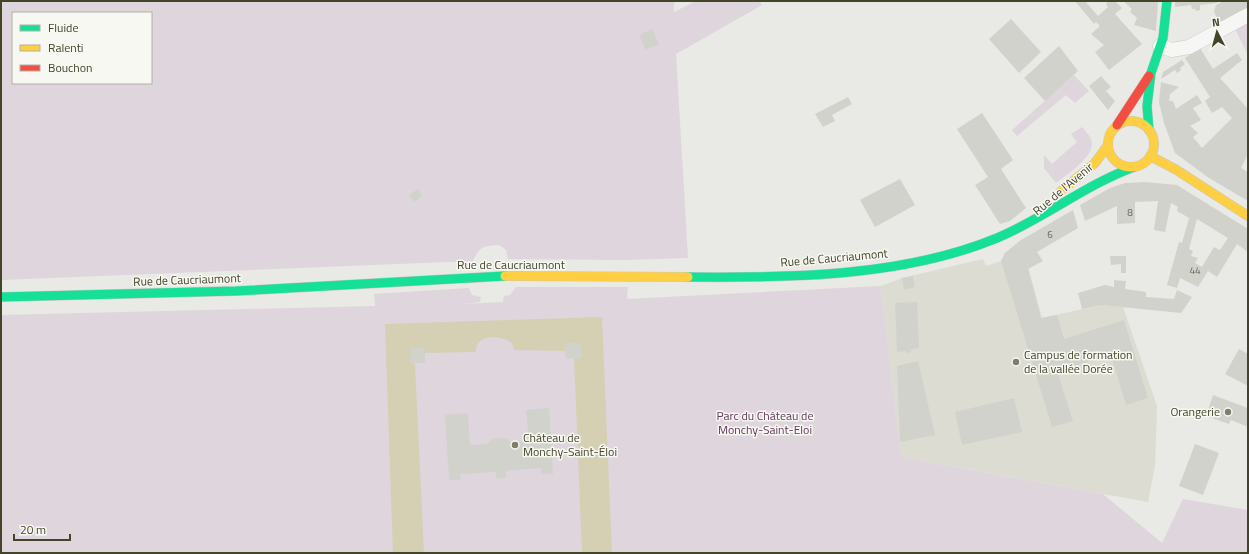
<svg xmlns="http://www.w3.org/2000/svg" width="1249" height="554" font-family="'Titillium Web',sans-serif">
  <rect width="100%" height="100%" fill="#e9e9e5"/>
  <path fill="#dcdcd3" d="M1021,240L1042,318L1101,305L1123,307L1157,406L1155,465L1148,502L901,457L881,286L902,278L983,259L986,266L1001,261L1005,253Z"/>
  <g fill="#dfd5dc" fill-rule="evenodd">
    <path d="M1,1H674V12L696,1H759L762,5L676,54L688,258L625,260L508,259L506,250L499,245C484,246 479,246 473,261L1,280ZM13,13H151V83H13Z"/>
    <path d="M1248,20V55L1234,27Z"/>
    <path d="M1074,75L1089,91L1075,103L1066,95L1017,136L1012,130Z"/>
    <path d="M1082,127C1084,130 1088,133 1090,137C1100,154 1067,174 1056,183L1044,168V155L1052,164L1077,142L1071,134Z"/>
    <path d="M881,286L901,457L1103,494L1162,543L1183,499L1248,510V553H1V315L375,306L374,294L469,288L472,295L481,297L480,302L463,304L503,302L504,296L510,295L516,287H628L627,299Z"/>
  </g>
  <path fill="#d5d0b3" d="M602,317L612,553L582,552L574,358H581L580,343L565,344L566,351L514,350L512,343C502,335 475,333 476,352L425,353V348H410V363L415,364L424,553H393L385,324Z"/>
  <g fill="#d2d2cd" fill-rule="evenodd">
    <path d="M1075,1H1085L1098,16L1108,7L1106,4L1108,1H1115L1122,8L1115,14L1142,44L1109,70L1095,52L1104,45L1091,34L1100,26L1096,22L1094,24Z"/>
    <path d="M1123,1H1158L1156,31L1134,25L1137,18L1130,12L1132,9Z"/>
    <path d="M1175,1H1217V3L1200,5V10L1196,11L1195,9H1192L1191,5L1175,7Z"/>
    <path d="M1223,1H1248V8L1219,24L1214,11L1216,5Z"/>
    <path d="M1011,19L1041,52L1019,73L989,39Z"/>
    <path d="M652,29L659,44L646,50L639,35Z"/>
    <path d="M1059,46L1078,71L1045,101L1024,78Z"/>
    <path d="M1200,48L1213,69L1237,53L1242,60L1220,78L1248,109V154L1241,168L1248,172V201L1209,178L1175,153L1164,123L1159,102L1161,82L1179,87L1170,94L1169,101H1173L1176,109L1197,95L1202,103L1193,108L1201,120L1190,126L1198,133L1193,137L1202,148L1232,118L1222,107L1212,113L1205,101L1210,97L1185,58Z"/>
    <path d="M1182,60L1185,64L1180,68L1181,70L1177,73L1175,70L1161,79L1163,72Z"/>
    <path d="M1101,76L1111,87L1106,91L1115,101L1108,110L1089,86Z"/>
    <path d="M848,97L852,104L832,115L835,121L823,127L815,114Z"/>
    <path d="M982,113L1013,160L1001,169L1026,208L1010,221L1000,224L975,185L988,177L957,129Z"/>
    <path d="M900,179L915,205L875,227L860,200Z"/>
    <path d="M1145,182L1177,185L1240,224L1248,229V252L1237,244L1217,277L1208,271L1198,287L1180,278L1177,288L1167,285L1179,242L1182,243L1189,218L1177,211L1178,207L1171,203L1165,232L1154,230L1158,201L1135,202V223L1117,224V206L1085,221L1080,205L1110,188L1125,183ZM1197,219L1228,238L1220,250L1214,247L1202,267L1195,263L1198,258L1191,256L1193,251L1189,249Z"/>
    <path d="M418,189L422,196L414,202L409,195Z"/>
    <path d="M1073,210L1078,228L1037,252L1043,261L1028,269L1041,318L1057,315L1064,339L1124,320L1148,398L1126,405L1111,355L1057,371L1073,421L1052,427L1001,261L1005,253L1021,240Z"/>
    <path d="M1110,256H1126V273H1121V264L1111,265Z"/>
    <path d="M913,276L915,287L904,290L902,278Z"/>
    <path d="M1114,280L1126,281L1125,289L1146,292V297L1174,299L1177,290L1192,297L1181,313L1101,305L1082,309L1078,293L1105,285L1114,287Z"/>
    <path d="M917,302L919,348L911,349V352L906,353V351L897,352L895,303Z"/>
    <path d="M580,343L581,358L566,359L565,344Z"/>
    <rect x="410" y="348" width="15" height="15"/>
    <path d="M1239,349L1248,354V386L1225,374Z"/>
    <path d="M918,361L935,435L900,442L897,366Z"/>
    <path d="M1213,395L1248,408V427L1231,420L1229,424L1206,416Z"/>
    <path d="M1014,398L1022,432L962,445L955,412Z"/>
    <path d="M549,408L553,474H541V468L506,471V478H496V472L460,474L461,480H449L445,415L468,413L470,445L487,444L492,439L506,438L511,443L529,441L526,410Z"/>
    <path d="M1195,444L1219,453L1203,495L1179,486Z"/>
  </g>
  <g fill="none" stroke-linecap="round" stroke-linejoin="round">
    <g stroke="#c7c7c3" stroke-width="15">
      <path id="street" d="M1160,46L1172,50L1189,47L1248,15"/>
    </g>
    <g stroke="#c7c7c3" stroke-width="10">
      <g id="fast">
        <path d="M1149,130L1147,106L1151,73L1163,38L1167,1"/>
        <path d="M688,277C789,278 903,277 997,238C1045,218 1085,185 1134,167"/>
        <path d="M1,297L236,291L505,276"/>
      </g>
    </g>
    <g stroke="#c7c7c3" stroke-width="10">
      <g id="slow">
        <circle cx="1131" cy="144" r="23"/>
        <path d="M1150,156L1175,169L1248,216"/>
        <path d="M1061,191L1095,163L1108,145"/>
        <path d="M505,276L688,277"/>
      </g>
    </g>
    <g stroke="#c7c7c3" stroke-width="10">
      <path id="jam" d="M1117,125L1149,76"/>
    </g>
    <use href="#street" stroke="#f6f6f4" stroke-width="14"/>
    <use href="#fast" stroke="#16e098" stroke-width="9"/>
    <use href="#slow" stroke="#ffcf43" stroke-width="9"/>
    <use href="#jam" stroke="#f24e42" stroke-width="9"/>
  </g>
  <g fill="#7e7e6b" stroke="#f8f8f3" stroke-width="1.5">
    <circle cx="1016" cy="362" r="4"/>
    <circle cx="1228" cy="412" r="4"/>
    <circle cx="515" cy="445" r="4"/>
  </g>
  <g text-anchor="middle" stroke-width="3" stroke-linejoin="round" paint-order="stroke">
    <g font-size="10" fill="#686854">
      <text x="1130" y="216">8</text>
      <text x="1050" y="238">6</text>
      <text x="1195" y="274">44</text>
    </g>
    <g font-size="12" fill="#44442a" stroke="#f8f8f3">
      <text transform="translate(1063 189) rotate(-40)" y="4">Rue de l'Avenir</text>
      <text transform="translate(834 258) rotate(-5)" y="4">Rue de Caucriaumont</text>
      <text x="511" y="269">Rue de Caucriaumont</text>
      <text transform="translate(187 280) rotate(-2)" y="4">Rue de Caucriaumont</text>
    </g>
    <g font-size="12" fill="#44442a" stroke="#f8f8f3" text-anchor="start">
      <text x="1024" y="359">Campus de formation<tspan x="1024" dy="14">de la vallée Dorée</tspan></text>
      <text x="1220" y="416" text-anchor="end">Orangerie</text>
      <text x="523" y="442">Château de<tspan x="523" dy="14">Monchy-Saint-Éloi</tspan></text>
    </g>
    <g font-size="12" fill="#61375b" stroke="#f8f8f3">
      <text x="765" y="420">Parc du Château de<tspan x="765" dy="14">Monchy-Saint-Eloi</tspan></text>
    </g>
  </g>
  <rect width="1249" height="554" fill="none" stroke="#44442a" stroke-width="4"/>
  <rect x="12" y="12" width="140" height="72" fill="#f8f8f3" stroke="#b0b0a3"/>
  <rect x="20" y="25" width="20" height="6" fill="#16e098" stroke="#b0b0a3"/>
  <text x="48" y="32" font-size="12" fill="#44442a">Fluide</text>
  <rect x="20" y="45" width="20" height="6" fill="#ffcf43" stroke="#b0b0a3"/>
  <text x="48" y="52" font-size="12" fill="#44442a">Ralenti</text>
  <rect x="20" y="65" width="20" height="6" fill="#f24e42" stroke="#b0b0a3"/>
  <text x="48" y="72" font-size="12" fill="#44442a">Bouchon</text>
  <g transform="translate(1217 32) rotate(354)" stroke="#f8f8f3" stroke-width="3" paint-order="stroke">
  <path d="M0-3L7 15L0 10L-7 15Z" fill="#44442a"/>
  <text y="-6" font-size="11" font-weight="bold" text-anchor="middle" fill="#44442a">N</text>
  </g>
  <path d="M14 534v6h56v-6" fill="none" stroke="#44442a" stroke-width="2"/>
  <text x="20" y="534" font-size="12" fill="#44442a" stroke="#f8f8f3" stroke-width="3" paint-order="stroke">20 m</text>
</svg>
